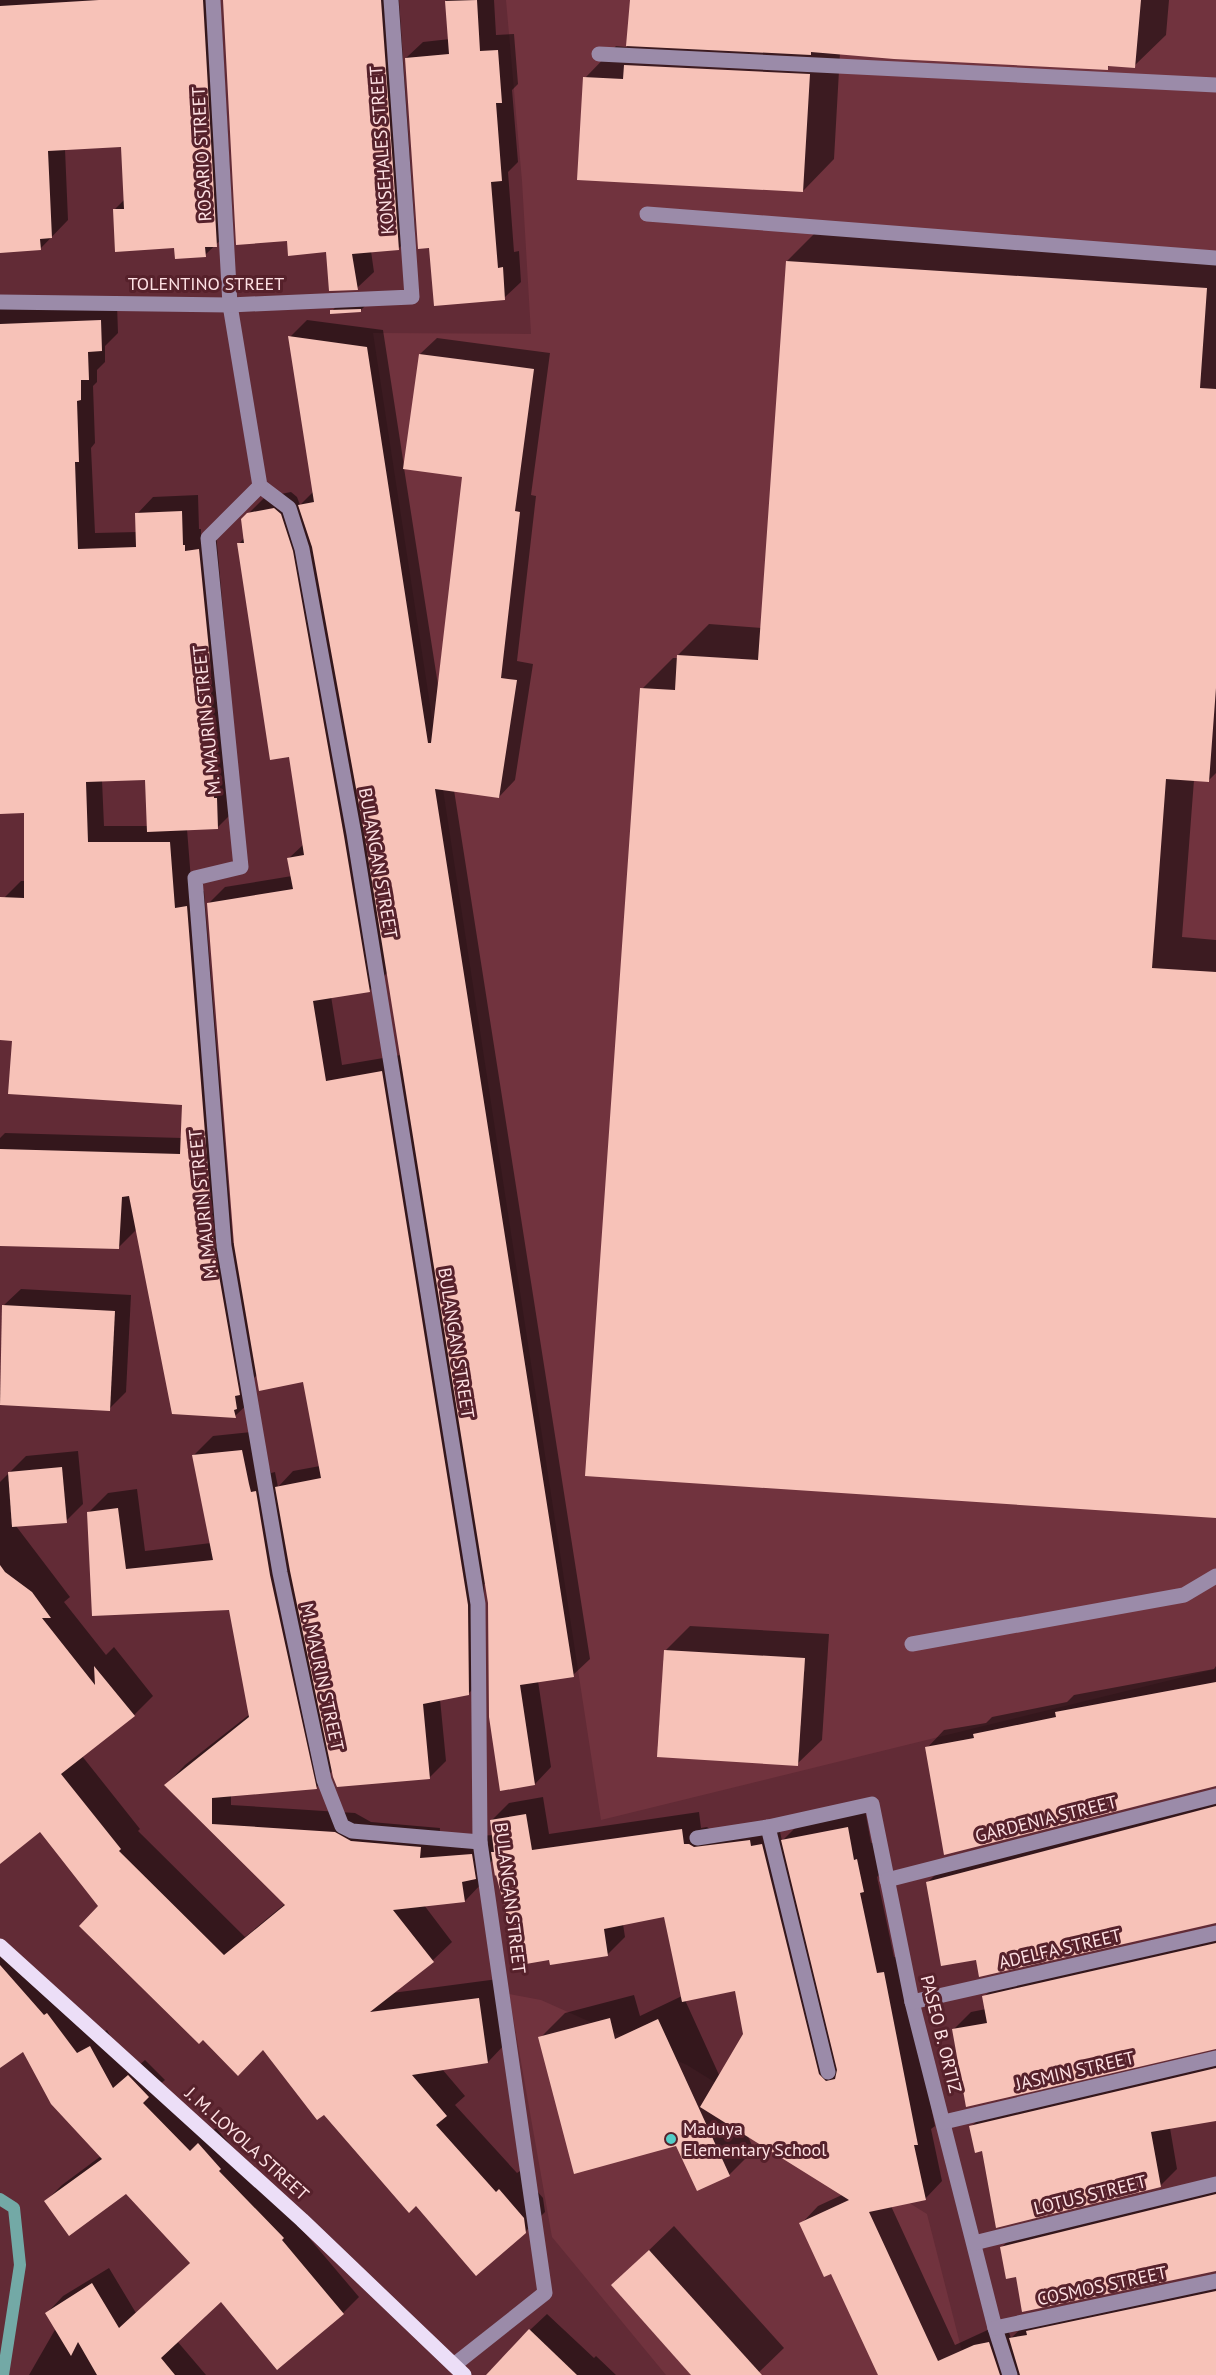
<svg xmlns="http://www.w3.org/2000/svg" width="1216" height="2375" font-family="'PT Sans',sans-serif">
  <rect width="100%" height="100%" fill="#622b36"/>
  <g fill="#71333e">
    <path d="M506,0H1216V1669L601,1820L373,333L531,334L522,181Z"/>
    <path d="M509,1994L541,2000L687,2065L927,2214L968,2375H666L552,2237Z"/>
  </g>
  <g fill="#0007" fill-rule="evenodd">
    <path d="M0,0H220L233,228L205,255L175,246L114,210L125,199L122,145L65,149L68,220L40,249L0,252Z"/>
    <path d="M224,0H399L415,232L398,249L371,251L374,272L357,288L327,251L288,239Z"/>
    <path d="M446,0H494L496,35L514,34L518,84L512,90L518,162L508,172L514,252L519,251L521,282L504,298L431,246L406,58L423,42L450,39Z"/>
    <path d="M631,0H1169L1166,35L1134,66L1111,64L1107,68L840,53L834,159L803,191L585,78L616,46L627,47Z"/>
    <path d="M818,230L1216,257V773L1209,780H1194L1182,937L1216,940V1516L642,689L673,658H678V655L709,624L762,628L787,261Z"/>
    <path d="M348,294H377L361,310L332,311Z"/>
    <path d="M117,304L118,333L105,346V362L97,370V382L93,386L95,443L91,448L95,533L137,532V514L153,497L198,495L199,529H201V535L216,533L226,642L231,782L234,811L217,828L187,829L192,893L204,891L233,1243H235L208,904L225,887L292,876L289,858L304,844L290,755L239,544L245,537L243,519L265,497L291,492L297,497L300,505L314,491L290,337L307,320L383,330L404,466L420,354L437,338L550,353L531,495L536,496L517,661L533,664L515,780L499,797L454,790L590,1659L573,1675L538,1681L551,1767L535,1784L486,1584H484L485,1677L468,1694L440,1699L446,1761L429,1778L333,1770L316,1788L231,1795V1805L355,1813L371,1822L440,1828L439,1839L493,1835L491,1821L509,1803L543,1797L549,1834L699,1812L701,1828L707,1827L712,1831L779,1827L782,1841L800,1823L865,1810L871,1843L874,1842L881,1873L877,1877L894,1957L901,1956L935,2126L931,2129L942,2181L925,2199L891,2206L955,2345L992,2328L1006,2325L1011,2338L1028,2322L1216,2278V2375H879L832,2272L801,2224L818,2206L844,2194L747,2134L754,2150L729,2175L677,2145L540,2038L565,2013L634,1995L640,2016L682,1996L665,1915L623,1924L625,1937L608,1954L494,1859L483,1870L484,1881L465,1901L424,1905L452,1942L432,1961L392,1993L498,1979L507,2042L488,2062L442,2069L465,2096L455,2105L517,2173L520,2171L543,2198L545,2212L525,2232L417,2204L324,2113L264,2048L100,1906L40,1830L0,1850V1482L26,1456L78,1451L83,1504L66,1521L16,1526L70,1597L64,1602L106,1655L114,1647L153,1696L134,1715L82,1756L140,1829L138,1831L245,1937L286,1903L166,1785L185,1765L250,1714L230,1609L93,1614L89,1512L108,1493L137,1489L145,1551L211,1543L194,1455L213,1436L261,1431L268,1464L271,1473L275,1472L278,1487L293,1471L320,1466L304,1380L257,1375L251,1381L252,1400L235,1416L137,1229L118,1248L0,1245V1138L5,1133L182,1138L183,1104L14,1039L0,1038V957L4,898L21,881H26V811L0,812V308ZM404,468L464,476L438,685ZM147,779L148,826H104L102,780ZM388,972L401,1055L342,1065L331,996L369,991ZM736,1989L745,2034L720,2077L685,2000Z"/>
    <path d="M21,1289L131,1295L126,1392L109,1409L0,1403L4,1305Z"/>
    <path d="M690,1626L829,1634L822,1740L797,1764L666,1650Z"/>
    <path d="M1216,1666V1786L927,1748L944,1730L986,1723L992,1717L1067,1702L1074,1695L1214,1669Z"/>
    <path d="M1216,1794V1923L977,1958L928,1882L945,1865Z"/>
    <path d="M1216,1930V2048L954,2029L971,2012L986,2009L984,1997L1001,1979Z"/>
    <path d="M0,1948L94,2037L107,2030L130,2073L145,2060L165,2080L159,2085L207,2136L216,2128L359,2297L343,2313L221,2300L177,2341L206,2375H29L56,2328L47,2313L63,2296L109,2268L136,2313L191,2262L126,2192L46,2201L62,2185L101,2156L23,2049L0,2057Z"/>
    <path d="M1216,2056V2119L1170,2128L1177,2169L1160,2186L984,2150L971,2127L988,2109Z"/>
    <path d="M1216,2182V2271L1017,2276L1002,2247L1019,2230Z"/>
    <path d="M674,2226L784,2348L756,2375H693L613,2285Z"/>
    <path d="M547,2314L594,2358L596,2356L616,2375H516L530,2330Z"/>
  </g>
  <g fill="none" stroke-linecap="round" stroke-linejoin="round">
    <path stroke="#73a9a6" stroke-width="12" d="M0,2199L14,2208L20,2265L3,2375"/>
  </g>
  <g fill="#f7c2b8">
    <path d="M99,0H203L217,247H205L206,257L175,259L174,248L115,252L113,209H124L121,147L48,151L52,238L40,239L41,250L0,253V6Z"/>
    <path d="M223,0H381L399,250L352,254L358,290L329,291L326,252L288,256L287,241L236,245Z"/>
    <path d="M477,0L480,51L498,50L502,103H496L502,181L491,182L498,268L503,267L505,300L434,306L429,248L418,249L405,58L449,54L445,1Z"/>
    <path d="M630,0H1141L1135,68L1108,66V70L894,59L811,52V55L626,46Z"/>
    <path d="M624,65L810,74L803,192L577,180L583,77L623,79Z"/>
    <path d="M786,261L1207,288L1200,388L1216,389V688L1209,782L1166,779L1152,968L1216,972V1518L585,1476L640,688L675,690L677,655L758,660Z"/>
    <path d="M361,309V312L330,314V310Z"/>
    <path d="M101,320L102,351L88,352L89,380H81V400L77,401L79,462H75L78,549L136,547L135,513L182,511L183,545H185V551L199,549L210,660L214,798H217L218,829L147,832L145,780L86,782L88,842H170L175,908L187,906L214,1247L240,1395L235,1396L237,1409L234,1410L236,1418L172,1414L129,1196L122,1197L119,1249L0,1246V1149L180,1154L182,1105L8,1094L12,1041L0,1040V897L24,898V813L0,814V324Z"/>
    <path d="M288,336L367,347L428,743H431L462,477L403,469L419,354L534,369L515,511L520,512L501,678L517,680L499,798L435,789L574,1677L520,1685L535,1785L500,1791L489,1717L488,1603L364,832L312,547L298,505L314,502Z"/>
    <path d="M274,508L281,514L293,551L344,836L370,992L313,1001L326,1081L382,1071L468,1605L469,1695L423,1704L430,1779L337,1787L333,1777L290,1571L275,1487L321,1478L303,1382L259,1391L234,1245L207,903L293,889L287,858L304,855L289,757L270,760L237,543H244L241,519L247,513Z"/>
    <path d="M2,1305L115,1311L110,1411L0,1405Z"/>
    <path d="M242,1450L249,1484L251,1492L256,1491L270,1575L317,1789L212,1798V1824L335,1832L351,1841L421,1847L420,1858L472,1854L476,1879L462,1882L465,1902L393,1910L434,1962L370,2012L479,1998L488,2063L412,2075L447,2116L436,2125L496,2192L499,2189L524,2218L526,2233L476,2276L416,2206L409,2213L324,2115L317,2120L263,2050L238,2076L203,2040L199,2044L79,1926L98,1906L40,1832L0,1864V1565L5,1572L32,1592L51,1618H42L95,1685L94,1666L135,1716L61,1774L121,1849L119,1851L224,1955L285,1905L164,1785L249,1717L229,1610L92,1616L87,1512L118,1508L126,1569L213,1560L192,1455Z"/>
    <path d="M62,1467L67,1523L12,1527L8,1472Z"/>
    <path d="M664,1650L805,1658L798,1766L657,1757Z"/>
    <path d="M1216,1682V1786L944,1855L925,1747L974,1738L973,1734L1056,1717L1055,1712Z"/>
    <path d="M1216,1806V1923L979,1977L976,1960L941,1966L926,1882Z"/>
    <path d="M526,1814L532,1850L682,1829L684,1844H689L694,1847L750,1840L751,1846L762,1844L819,2074L826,2081L835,2079L837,2070L781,1840L848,1827L854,1860L857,1859L864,1892L860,1893L877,1973L884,1972L918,2145H914L926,2200L869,2212L938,2361L974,2345L989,2342L1000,2375H878L831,2274L824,2277L799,2223L849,2200L700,2107L743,2034L735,1991L682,2002L664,1917L604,1929L608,1956L550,1965L549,1960L520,1965L496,1875L495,1876L491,1852H494L490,1820Z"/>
    <path d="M1216,1943V2049L966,2107L952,2029L987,2023L982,1996Z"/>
    <path d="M0,1965L44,2015L47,2013L77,2053L90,2046L113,2088L128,2075L149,2097L143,2103L190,2151L198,2143L221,2169L219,2171L284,2238L282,2240L344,2314L277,2370L221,2302L161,2358L175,2375H97L78,2342L71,2356L45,2313L92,2283L119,2328L190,2263L126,2194L69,2236L44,2201L102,2159L51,2104L23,2052L0,2068Z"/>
    <path d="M610,2018L615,2039L658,2019L730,2176L697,2191L676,2146L574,2174L538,2037Z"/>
    <path d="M1216,2068V2121L1151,2132L1161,2187L996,2228L982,2151L975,2153L969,2126Z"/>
    <path d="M1216,2194V2271L1022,2312L1016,2277L1006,2279L1000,2247Z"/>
    <path d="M649,2250L762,2375H691L611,2285Z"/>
    <path d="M1216,2291V2375H1020L1009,2338L1027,2335L1026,2331Z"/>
    <path d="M529,2329L577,2375H486Z"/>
  </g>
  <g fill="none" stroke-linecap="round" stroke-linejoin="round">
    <g stroke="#9b8ba9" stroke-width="15">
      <path d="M213,0L230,305L260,486L289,508L302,549L354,834L478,1604L480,1842L545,2293L454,2365"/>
      <path d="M599,54L1216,85"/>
      <path d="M647,214L1216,258"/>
      <path d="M0,302L230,305L412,297L391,0"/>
      <path d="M260,486L208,538L241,867L195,878L224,1246L280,1573L324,1780L342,1826L352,1831L480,1842"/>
      <path d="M912,1644L1184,1595L1216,1576"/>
      <path d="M768,1827L828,2072"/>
      <path d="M697,1838L768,1827L872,1804L912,2002L995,2328L1010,2375"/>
      <path d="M887,1880L1216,1796"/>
      <path d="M912,2002L1216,1933"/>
      <path d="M944,2122L1216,2058"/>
      <path d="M974,2243L1216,2184"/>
      <path d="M995,2328L1216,2281"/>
    </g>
    <path stroke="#ecdef7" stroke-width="15" d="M0,1946L302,2220L464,2375"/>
  </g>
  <circle fill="#54cdc7" stroke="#56212b" stroke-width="2" cx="671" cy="2139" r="6"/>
  <g text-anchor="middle" stroke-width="6" stroke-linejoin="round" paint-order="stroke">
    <g font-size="18" fill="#fee1e4" stroke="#56212b">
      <text transform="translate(382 150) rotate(-94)" y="6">KONSEHALES STREET</text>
      <text transform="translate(202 154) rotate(-93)" y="6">ROSARIO STREET</text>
      <text x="206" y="290">TOLENTINO STREET</text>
      <text transform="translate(207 720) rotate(-96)" y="6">M. MAURIN STREET</text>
      <text transform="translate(378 863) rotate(80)" y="6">BULANGAN STREET</text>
      <text transform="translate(203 1204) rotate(-96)" y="6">M. MAURIN STREET</text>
      <text transform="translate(456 1343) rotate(81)" y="6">BULANGAN STREET</text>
      <text transform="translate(322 1677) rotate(78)" y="6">M. MAURIN STREET</text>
      <text transform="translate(1046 1819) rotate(-14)" y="6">GARDENIA STREET</text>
      <text transform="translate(510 1898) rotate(83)" y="6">BULANGAN STREET</text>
      <text transform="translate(1060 1949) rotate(-13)" y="6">ADELFA STREET</text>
      <text transform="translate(941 2034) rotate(76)" y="6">PASEO B. ORTIZ</text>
      <text transform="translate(1075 2071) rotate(-13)" y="6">JASMIN STREET</text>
      <text transform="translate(247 2144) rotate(42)" y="6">J. M. LOYOLA STREET</text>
      <text transform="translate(1090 2195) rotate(-14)" y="6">LOTUS STREET</text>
      <text transform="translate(1102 2286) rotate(-12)" y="6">COSMOS STREET</text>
    </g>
    <g font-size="18" fill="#fee1e4" stroke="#56212b" text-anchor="start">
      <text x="683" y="2135">Maduya<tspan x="683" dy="21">Elementary School</tspan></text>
    </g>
  </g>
</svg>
